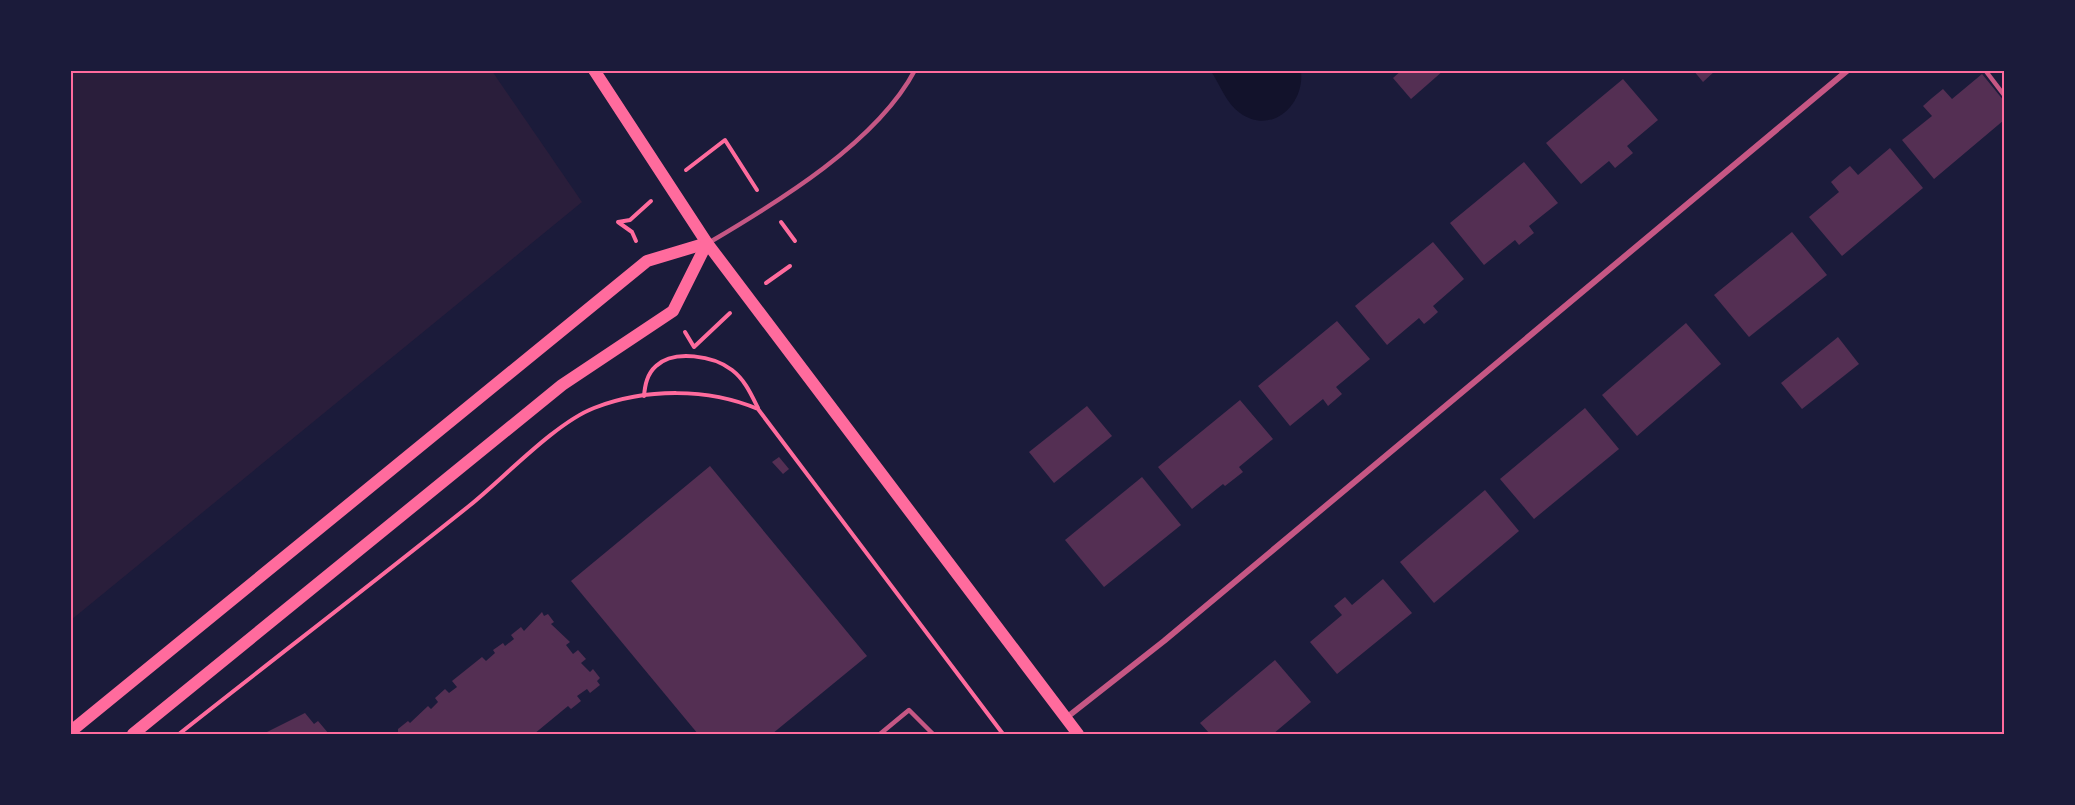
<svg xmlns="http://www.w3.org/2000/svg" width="2075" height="805" font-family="'Roboto Serif',serif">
  <rect width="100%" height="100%" fill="#1b1b3a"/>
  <path fill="#2a1e3b" d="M71,70L492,71L582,202L71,620Z"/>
  <path fill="#12122b" d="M1211,71H1301C1305,104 1272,136 1240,113C1226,103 1220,85 1211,71Z"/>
  <g fill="#542f53">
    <path d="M1402,70H1444L1411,99L1393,78Z"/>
    <path d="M1693,70H1716L1703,82Z"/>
    <path d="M1982,74L2004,101V120L1934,179L1902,140L1932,116L1923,106L1932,98L1943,89L1952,99Z"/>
    <path d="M1623,79L1658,120L1627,146L1633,153L1615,168L1609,161L1581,184L1546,143Z"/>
    <path d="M1890,148L1923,188L1842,256L1809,217L1839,192L1831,182L1840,174L1850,166L1858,175Z"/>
    <path d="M1524,162L1558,203L1529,226L1534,233L1530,236L1519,245L1515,240L1484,265L1450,223Z"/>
    <path d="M1792,232L1827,275L1749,337L1714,295Z"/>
    <path d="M1433,242L1464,279L1433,306L1438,312L1429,320L1424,324L1419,318L1387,345L1355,306Z"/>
    <path d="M1337,321L1370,359L1336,387L1342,394L1328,406L1323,399L1290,426L1258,386Z"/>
    <path d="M1686,323L1721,364L1637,436L1602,395Z"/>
    <path d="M1838,337L1859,364L1802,409L1781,383Z"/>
    <path d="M1240,400L1273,439L1239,467L1243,472L1225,486L1223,484L1192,509L1158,467Z"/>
    <path d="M1087,406L1112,436L1054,483L1029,452Z"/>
    <path d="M1585,408L1619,449L1534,519L1500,479Z"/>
    <path d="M779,457L789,469L783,474L772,462Z"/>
    <path d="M710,466L867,656L772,734H698L571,581Z"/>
    <path d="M1142,477L1181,525L1104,587L1065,540Z"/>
    <path d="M1485,490L1519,531L1434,603L1400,562Z"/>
    <path d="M1383,579L1412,613L1337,674L1310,642L1342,615L1334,606L1345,597L1352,605Z"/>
    <path d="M542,612L544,616L548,614L554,622L551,624L570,642L566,645L573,654L578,650L586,659L581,663L590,672L593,669L600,678L597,681L600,685L590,693L587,689L577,696L581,701L571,709L568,706L534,734H398V729L408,721L410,723L428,706L431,709L438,702L435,698L445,689L449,693L457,687L452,681L482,657L486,661L495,653L493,650L503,643L505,646L514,639L511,635L521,627L524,631Z"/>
    <path d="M1275,660L1311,702L1273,734H1210L1200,723Z"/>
    <path d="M305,713L314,724L318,721L329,734H263Z"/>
  </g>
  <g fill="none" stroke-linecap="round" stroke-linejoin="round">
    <g stroke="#ff6b9d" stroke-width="4">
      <path d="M686,170L725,140L757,190"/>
      <path d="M781,222L795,241"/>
      <path d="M636,241L632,232L618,222L630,220L651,201"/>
      <path d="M766,283L790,266"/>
      <path d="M685,332L694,347L730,313"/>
      <path d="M644,396C645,385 647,374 656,366C674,349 714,356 732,370C745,380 751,394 758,408"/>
      <path d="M179,734C275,658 373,583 469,506C503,479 555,423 594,408C646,388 708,388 758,409L1003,734"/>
    </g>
    <g stroke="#c65784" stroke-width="4.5">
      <path d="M1985,70L2004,95"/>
      <path d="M710,242C778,202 877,142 915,70"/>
      <path d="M880,734L909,710L933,734"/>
    </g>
    <path stroke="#c65784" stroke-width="6" d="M1066,718L1164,641L1848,70"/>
    <g stroke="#ff6b9d" stroke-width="12">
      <path d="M594,70L707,243L1078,734"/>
      <path d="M70,732L647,261L707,243"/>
      <path d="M133,734L562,385L673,311L707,243"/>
    </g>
  </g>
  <rect width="2075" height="805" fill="none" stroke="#1b1b3a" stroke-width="144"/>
  <rect x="72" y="72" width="1931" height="661" fill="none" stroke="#ff6b9d" stroke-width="2"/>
</svg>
